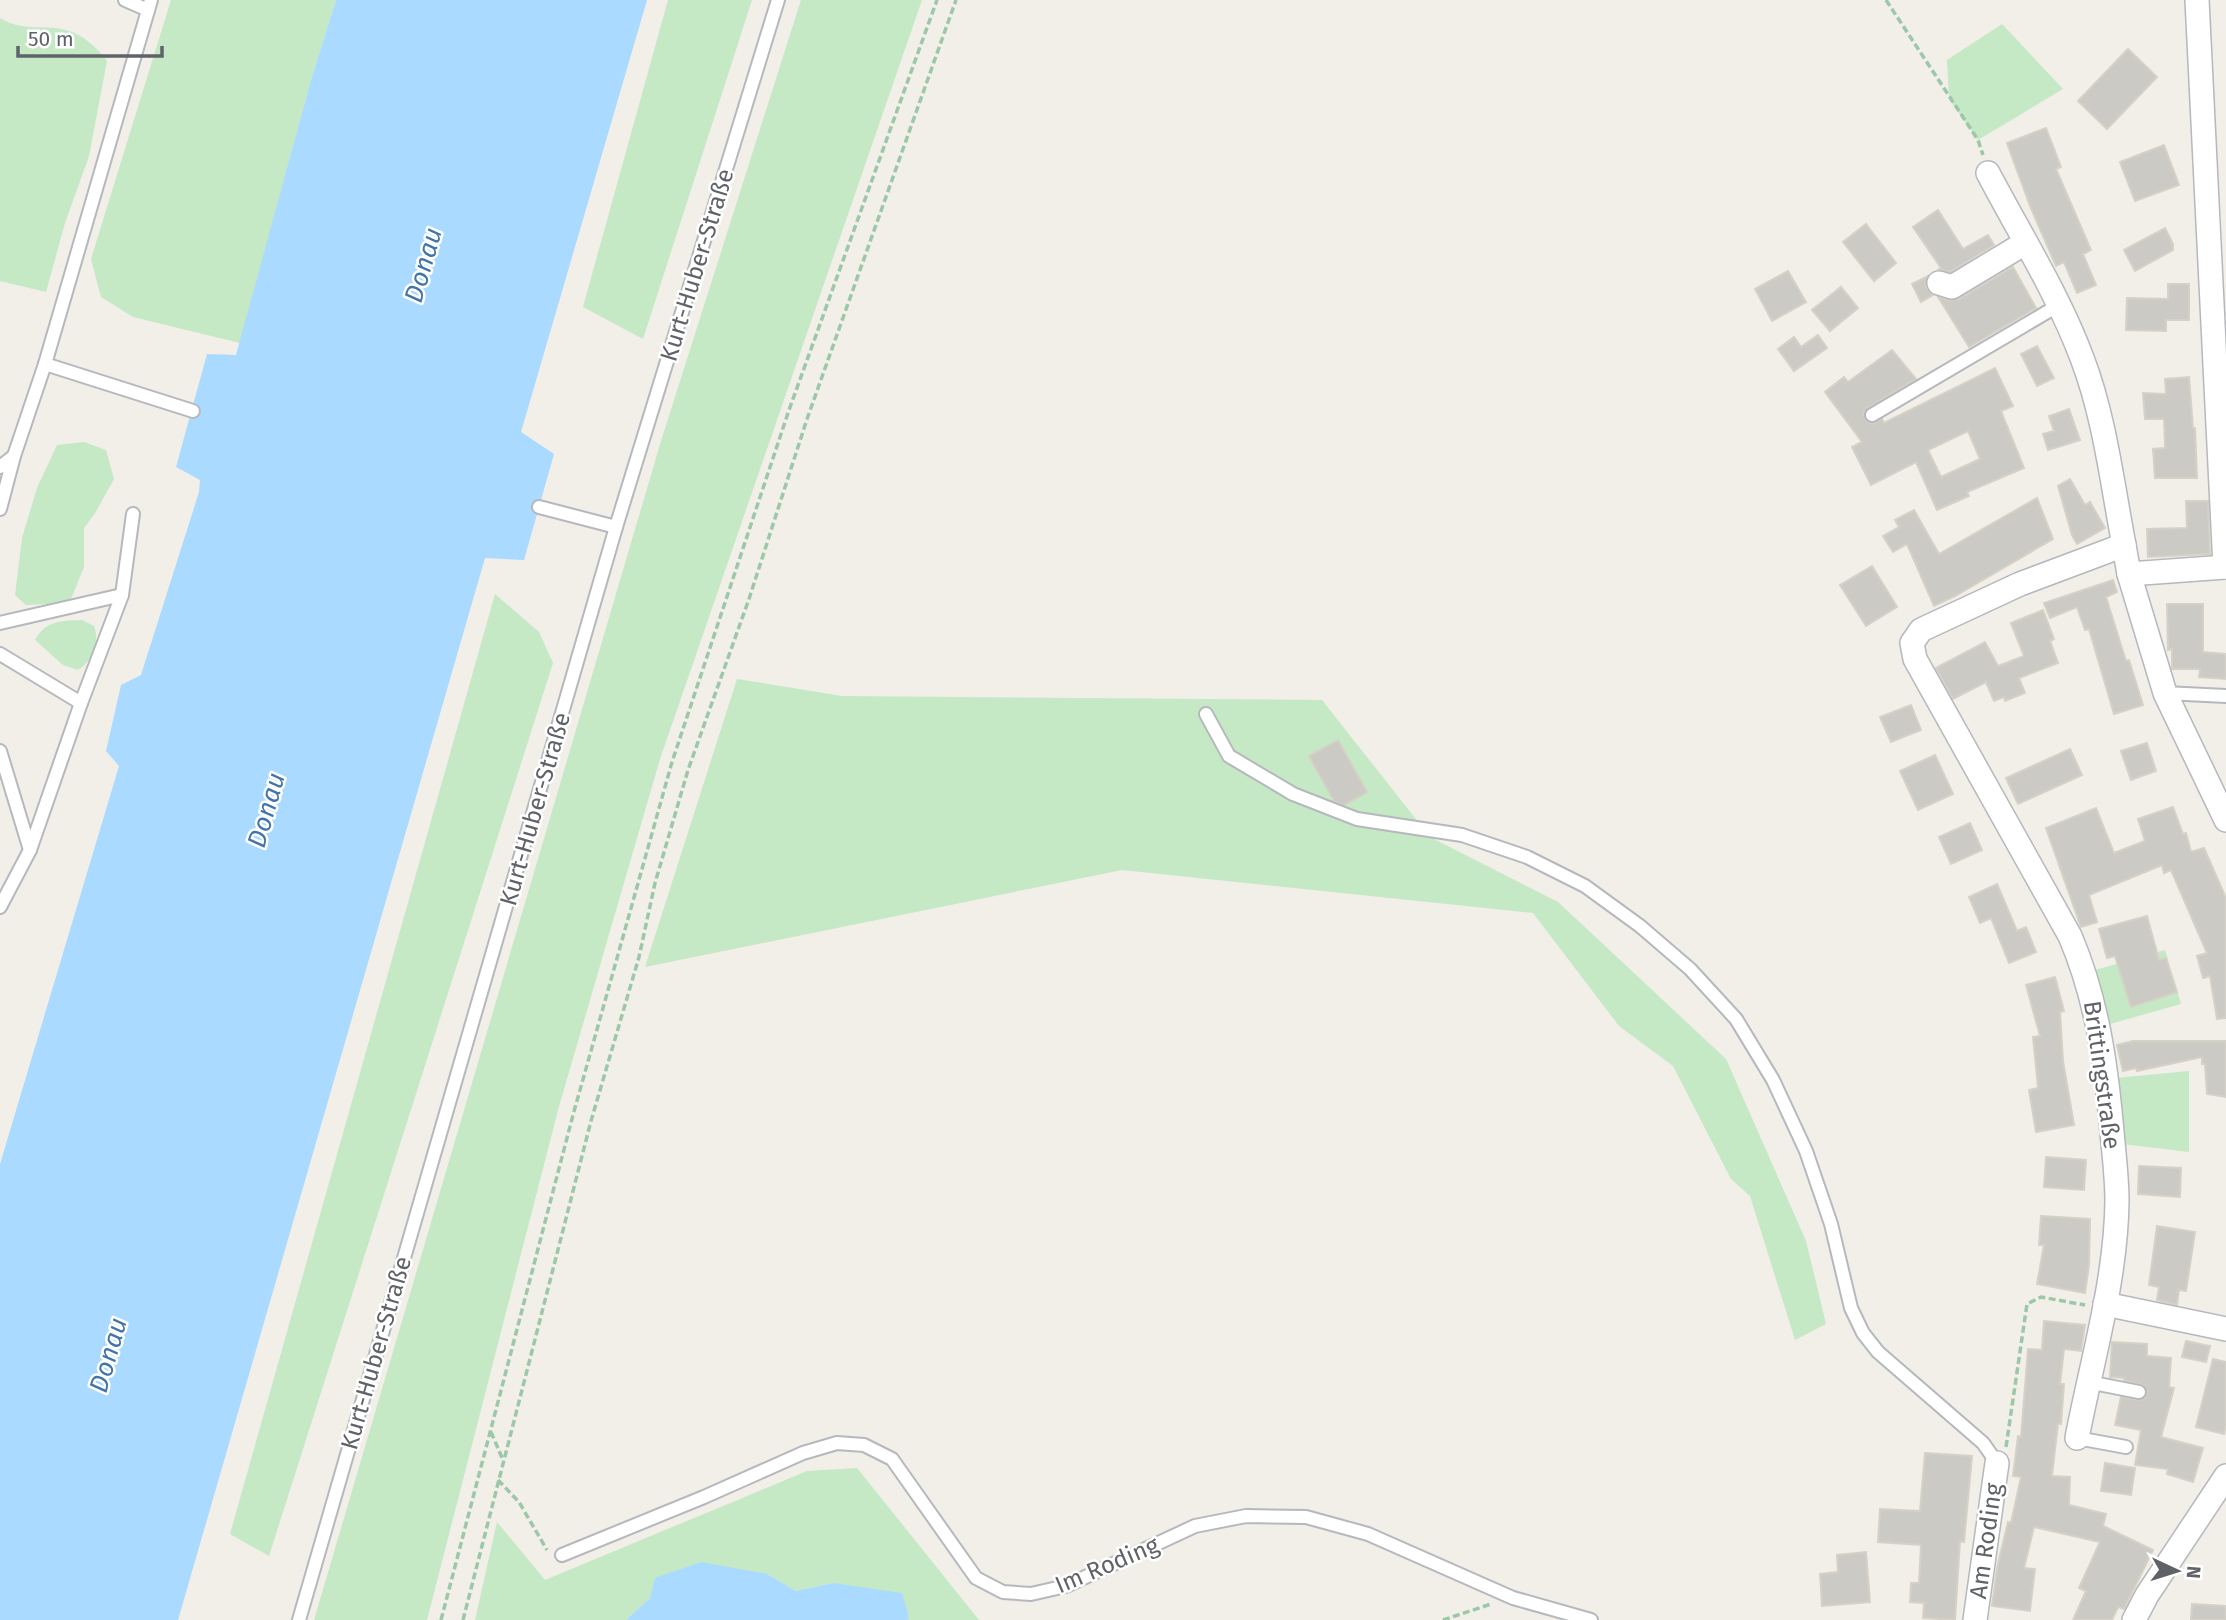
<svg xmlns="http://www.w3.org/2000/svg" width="2226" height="1620" font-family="'Fira Sans',sans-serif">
  <rect width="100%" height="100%" fill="#f1efe8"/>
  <g fill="#c5e8c5">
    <path d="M171,0H336L311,80L240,343L133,317L101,297L91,259Z"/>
    <path d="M668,0H752L643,339L583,307Z"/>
    <path d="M801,0H922L660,759L558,1110L427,1620H314L661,441Z"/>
    <path d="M0,18C23,33 45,23 69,31C85,36 98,49 107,61L89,156L65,223L46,292L0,281Z"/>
    <path d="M2002,24L2063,89L1978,140L1949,99L1947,60Z"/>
    <path d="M84,442L106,450L114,479L95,513L84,528V567L71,599L48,604L26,605L15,595L22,538L37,488L57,445Z"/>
    <path d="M495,594L539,632L553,663L269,1556L230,1534Z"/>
    <path d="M82,620L94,626C100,643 93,660 78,670L63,665L35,640C46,620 61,621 82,620Z"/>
    <path d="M737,679L842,696L1322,700L1430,837L1558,902L1726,1059L1806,1241L1826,1324L1795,1340L1750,1196L1731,1179L1673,1066L1619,1026L1533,913L1122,870L645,967Z"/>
    <path d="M2165,950L2181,1004L2110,1024L2095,970Z"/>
    <path d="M2189,1071V1152L2122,1144L2115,1078Z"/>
    <path d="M857,1468L979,1620H907L909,1617L833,1583L796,1591L767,1574L650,1598L626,1620H475L497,1522L545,1580L807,1471Z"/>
  </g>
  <g fill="#aadaff">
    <path d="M336,0H647L521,432L554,454L524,560L485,558L178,1620H0V1164L119,766L106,751L121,685L141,675L199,492L200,480L176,467L207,354L236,355L311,80Z"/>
    <path d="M701,1562L767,1574L796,1591L833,1583L902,1593L909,1618L907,1620H626L650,1598L655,1578Z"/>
  </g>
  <g fill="#cccac5" stroke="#d6d1c6" stroke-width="2" fill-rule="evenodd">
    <path d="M2128,49L2157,77L2107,129L2078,101Z"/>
    <path d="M2046,128L2061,167L2056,169L2091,250L2083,254L2096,285L2077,293L2064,262L2056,266L2030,206L2007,143Z"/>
    <path d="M2164,145L2179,185L2135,201L2120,162Z"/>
    <path d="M1938,210L1963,249L1988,235L1994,245L1950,272L1939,269L1941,268L1913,227Z"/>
    <path d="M1866,224L1896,263L1874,281L1843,242Z"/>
    <path d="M2165,228L2173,244V250L2135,271L2124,250Z"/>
    <path d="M2013,267L2036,308L1969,347L1938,297L1948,300L1959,299Z"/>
    <path d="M1788,271L1806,302L1772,321L1755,289Z"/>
    <path d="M1928,276L1926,287L1933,295L1921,302L1912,284Z"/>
    <path d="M2168,284H2189V320H2166V331L2126,330L2127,298L2168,299Z"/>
    <path d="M1841,287L1858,308L1830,331L1812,310Z"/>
    <path d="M1818,335L1827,348L1794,371L1778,349L1794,337L1801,347Z"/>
    <path d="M2037,346L2054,378L2037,386L2021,354Z"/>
    <path d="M1892,350L1916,379L1867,408L1863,414L1867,422L1873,424L1882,419L1884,423L1995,368L2013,406L2001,411L2024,468L1967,492L1969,496L1937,510L1916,462L1871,485L1852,447L1862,442L1825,392L1844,377L1848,382ZM1968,431L1980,459L1941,477L1928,450Z"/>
    <path d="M2189,377L2193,428H2195L2197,478H2155L2153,449L2165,448L2164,419H2145L2143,393L2166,394L2165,379Z"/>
    <path d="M2069,409L2080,440L2048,450L2043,434L2054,431L2049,416Z"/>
    <path d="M2070,479L2085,505L2090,502L2105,528L2077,544L2072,535L2058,486Z"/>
    <path d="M2037,498L2053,539L1955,596L1934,606L1907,544L1893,552L1883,536L1899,527L1895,520L1914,510L1939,554Z"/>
    <path d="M2186,501H2208L2210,554L2148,557L2147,529L2187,528Z"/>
    <path d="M1872,566L1897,607L1866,626L1840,585Z"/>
    <path d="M2113,580L2117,592L2106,597L2126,661L2129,660L2143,705L2114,714L2089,629L2085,630L2077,607L2050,618L2044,603Z"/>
    <path d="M2167,604H2203V652L2226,654V679L2199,677L2200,669H2172V649L2168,650Z"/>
    <path d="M2043,610L2054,639L2050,641L2058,663L2019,678L2025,693L2005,701L2004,697L1994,701L1986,682L1953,699L1936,668L1985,642L1998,666L2024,656L2011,623Z"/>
    <path d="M1911,705L1921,730L1891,742L1880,717Z"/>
    <path d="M1338,740L1367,792L1344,805L1334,801L1309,756Z"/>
    <path d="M2147,743L2156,771L2131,780L2121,751Z"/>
    <path d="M2070,749L2082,775L2018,804L2006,778Z"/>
    <path d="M1935,755L1953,794L1918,810L1900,771Z"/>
    <path d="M2173,807L2183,834L2186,833L2191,852L2204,848L2226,898V1018L2217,1019L2210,976L2203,978L2197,956L2207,953L2171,870L2164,873L2162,865L2089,895L2097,922L2081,927L2046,828L2096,808L2114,853L2145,841L2138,819Z"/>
    <path d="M1970,823L1982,850L1951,864L1939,837Z"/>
    <path d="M1997,884L2017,931L2026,927L2036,952L2009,963L1991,918L1980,923L1969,897Z"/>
    <path d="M2147,916L2159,960L2166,958L2177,992L2131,1007L2115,956L2107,958L2099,929Z"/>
    <path d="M2055,977L2064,1011L2060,1012L2063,1061L2074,1125L2036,1132L2029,1090L2038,1088L2033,1037L2040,1036L2026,985Z"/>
    <path d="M2133,1041H2226V1097L2207,1094L2205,1064H2202V1057L2137,1071L2136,1068L2123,1071L2117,1045Z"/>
    <path d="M2046,1157L2086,1160L2084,1190L2044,1187Z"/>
    <path d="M2139,1166L2181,1168L2180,1197L2138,1194Z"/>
    <path d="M2041,1216L2090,1219L2089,1265L2085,1293L2037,1284L2044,1245H2039Z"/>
    <path d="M2157,1226L2195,1232L2186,1291L2179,1290L2177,1305L2157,1300L2159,1287L2149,1285Z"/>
    <path d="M2044,1321L2085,1325L2081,1351L2064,1349L2060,1384H2064L2061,1424H2058L2052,1476L2070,1477L2069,1505L2106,1514L2103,1526L2153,1550L2124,1609L2118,1607L2112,1620H2073L2086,1591L2079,1588L2100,1542L2034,1527L2024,1568L2035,1569L2030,1611L1992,1606L1997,1568L2008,1522L2011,1523L2021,1477L2013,1476L2018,1436L2021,1437L2028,1349L2042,1350Z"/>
    <path d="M2186,1341L2210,1346L2206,1362L2182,1357Z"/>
    <path d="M2112,1342L2147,1344V1356L2171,1358L2169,1387L2174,1388L2161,1437L2203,1448L2193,1482L2167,1474L2168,1469L2135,1465L2141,1430L2115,1425L2121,1397L2141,1400L2146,1397L2147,1390L2144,1385L2124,1380L2125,1378L2110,1377Z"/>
    <path d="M2213,1359L2226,1362V1424L2224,1434L2196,1427Z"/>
    <path d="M1925,1453L1972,1456L1964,1542L1960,1541L1955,1620L1923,1618L1924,1603L1910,1602L1911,1583H1919L1921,1545L1878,1542L1880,1509L1920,1511Z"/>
    <path d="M2105,1463L2135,1468L2131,1495L2101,1491Z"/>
    <path d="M1866,1552L1870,1602L1822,1606L1820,1574L1838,1572L1837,1555Z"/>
    <path d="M2192,1604L2226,1606V1620H2191Z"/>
  </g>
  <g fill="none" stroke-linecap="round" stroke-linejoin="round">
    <g stroke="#b5b8bc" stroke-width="16">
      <g id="lane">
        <path d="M125,0L148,10"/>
        <path d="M45,364L193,411"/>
        <path d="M1872,415L2059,305"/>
        <path d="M0,467L14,456"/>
        <path d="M539,507L616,527"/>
        <path d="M0,509L14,456L45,364L151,0"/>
        <path d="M0,623L122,595"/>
        <path d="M0,654L81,703L30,850L0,907"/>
        <path d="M2165,693L2226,696"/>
        <path d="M81,703L122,595L133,514"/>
        <path d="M1206,714L1229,756L1293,794L1357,819L1462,835L1527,857L1585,886L1640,926L1690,969L1736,1019L1773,1080L1806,1151L1831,1224L1851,1308L1863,1333L1878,1352L1983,1443L1997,1463"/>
        <path d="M0,751L30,850"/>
        <path d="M2088,1382L2139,1392"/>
        <path d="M2077,1438L2126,1447"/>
        <path d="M562,1555L704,1497L803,1453L837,1443L864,1445L892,1459L976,1578L1003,1592L1031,1594L1066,1586L1195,1526L1246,1516L1306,1517L1368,1534L1513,1598L1591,1620"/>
        <path d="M299,1620L616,527L778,0"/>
      </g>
    </g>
    <g stroke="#b5b8bc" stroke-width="26">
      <g id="street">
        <path d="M2197,0L2225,567"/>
        <path d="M1988,173C2020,234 2058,294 2082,358C2105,418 2112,483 2124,545"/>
        <path d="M1939,283L1952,287L2025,243"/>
        <path d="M2129,574L2165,693L2226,820"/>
        <path d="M2105,1304L2226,1329"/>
        <path d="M2077,1438C2092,1360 2116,1281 2117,1201C2117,1178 2114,1155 2112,1132C2106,1064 2097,999 2070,936L1915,659L1912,643L1921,630L2020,584L2124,545L2129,574L2226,567"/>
        <path d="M1975,1620L1997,1463"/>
        <path d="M2134,1620L2147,1595L2226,1476"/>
      </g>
    </g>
    <g stroke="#9cc7a9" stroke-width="3.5" stroke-dasharray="7 3.5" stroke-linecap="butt">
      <path d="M1886,0L1978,140L1983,155"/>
      <path d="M491,1432L503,1460"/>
      <path d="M2006,1447L2027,1304L2041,1297L2085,1305"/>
      <path d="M498,1480L519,1502L547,1550"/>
      <path d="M441,1620L573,1115L672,762L789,410L937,0"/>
      <path d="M463,1620L591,1121L639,957L655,883L688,770L749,599L807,419L956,0"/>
      <path d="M1443,1620L1491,1604"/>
    </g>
    <use href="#lane" stroke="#fff" stroke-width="12"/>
    <use href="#street" stroke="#fff" stroke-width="23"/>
  </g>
  <g text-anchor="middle" stroke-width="5" stroke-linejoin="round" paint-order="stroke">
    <g font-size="24" fill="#5f6368" stroke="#fff">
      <text transform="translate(697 265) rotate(-73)" y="8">Kurt-Huber-Straße</text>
      <text transform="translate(535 809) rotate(-74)" y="8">Kurt-Huber-Straße</text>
      <text transform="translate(2102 1075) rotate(82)" y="8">Brittingstraße</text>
      <text transform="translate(376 1353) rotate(-74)" y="8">Kurt-Huber-Straße</text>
      <text transform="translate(1986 1541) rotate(-82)" y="8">Am Roding</text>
      <text transform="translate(1107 1565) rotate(-23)" y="8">Im Roding</text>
    </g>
    <g font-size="26" font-style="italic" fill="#4174aa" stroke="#fff">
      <text transform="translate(423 265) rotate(-74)" y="9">Donau</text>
      <text transform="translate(266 810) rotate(-74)" y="9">Donau</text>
      <text transform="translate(108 1355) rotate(-74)" y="9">Donau</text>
    </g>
  </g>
  <g transform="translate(2177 1571) rotate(94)" stroke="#ffffff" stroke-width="5" paint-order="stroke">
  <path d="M0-5L12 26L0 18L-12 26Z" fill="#5f6368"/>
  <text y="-10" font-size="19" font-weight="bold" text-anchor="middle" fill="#5f6368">N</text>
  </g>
  <path d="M18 46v10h144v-10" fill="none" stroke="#5f6368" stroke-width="3.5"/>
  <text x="28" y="46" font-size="21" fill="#5f6368" stroke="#ffffff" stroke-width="5" paint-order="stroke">50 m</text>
</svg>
